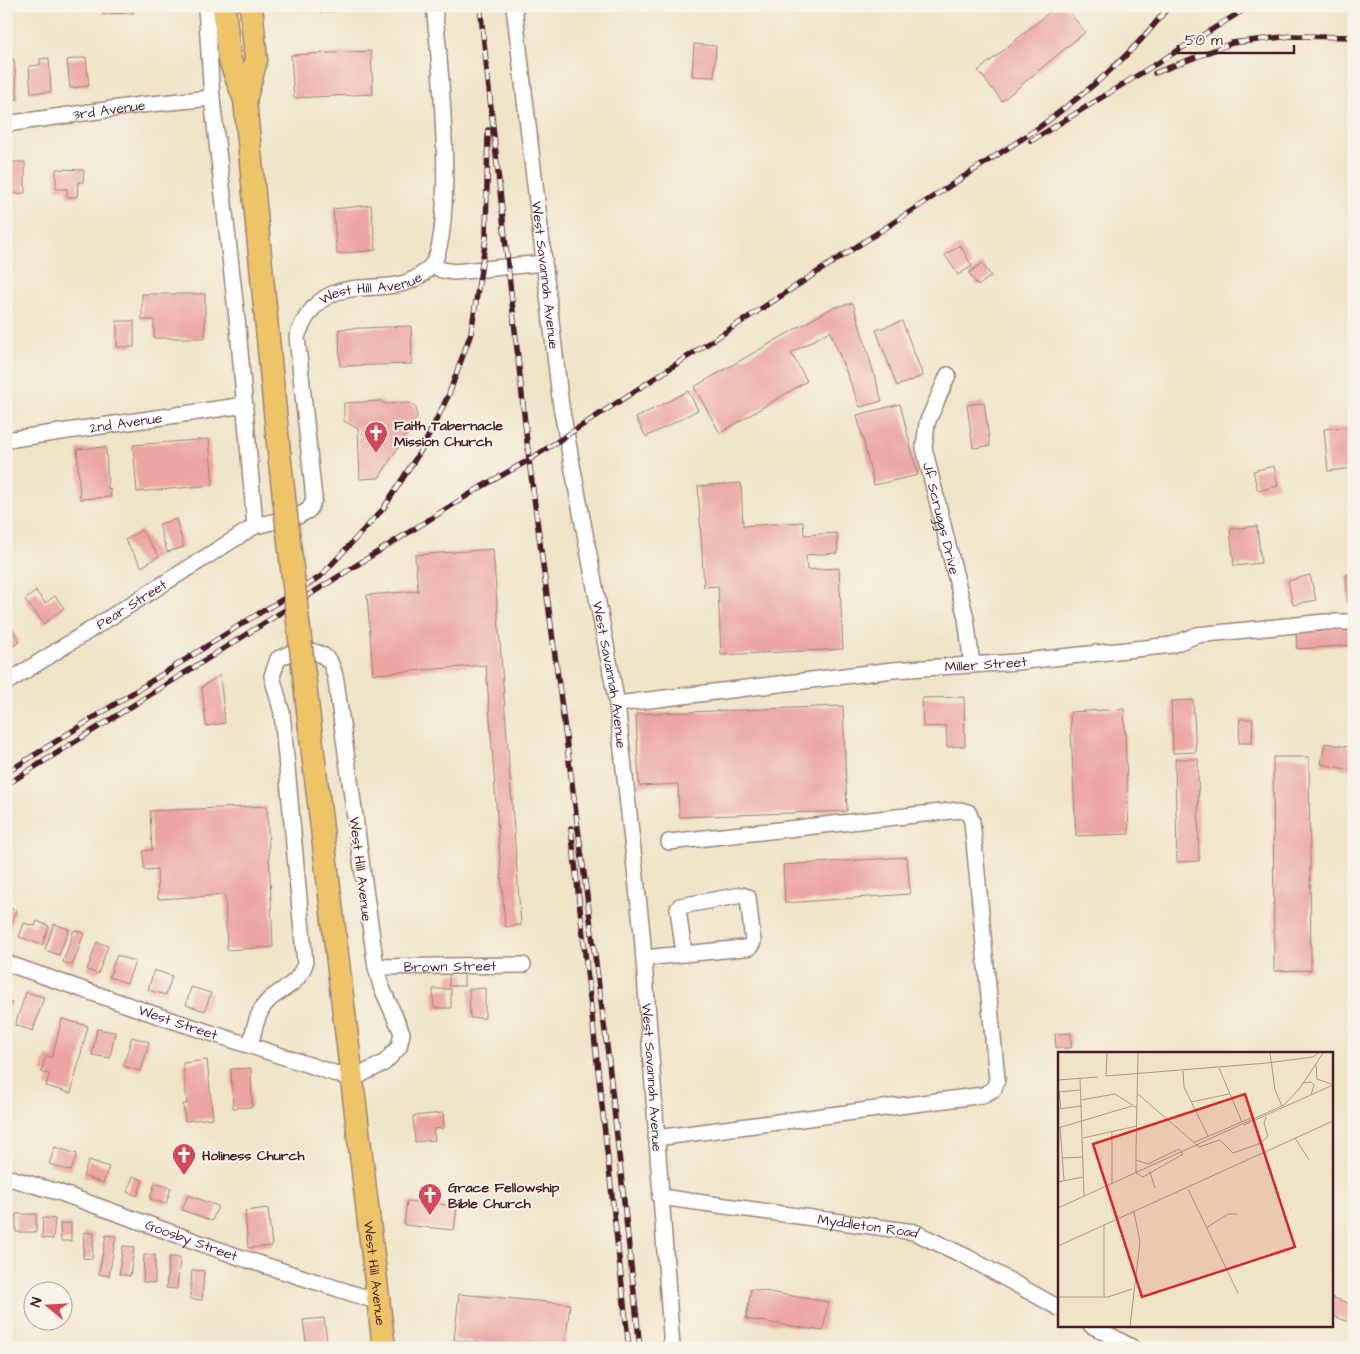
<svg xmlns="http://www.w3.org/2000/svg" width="1360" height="1354" font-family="'Architects Daughter',sans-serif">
  <rect width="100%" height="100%" fill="#f7f3e8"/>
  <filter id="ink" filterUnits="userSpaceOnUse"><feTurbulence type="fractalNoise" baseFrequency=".02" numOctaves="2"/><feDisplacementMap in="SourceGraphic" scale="10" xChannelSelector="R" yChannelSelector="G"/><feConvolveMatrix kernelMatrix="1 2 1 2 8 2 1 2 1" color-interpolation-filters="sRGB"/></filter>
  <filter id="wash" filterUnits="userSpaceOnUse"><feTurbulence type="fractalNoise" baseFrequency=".0096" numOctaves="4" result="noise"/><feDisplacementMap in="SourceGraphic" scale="20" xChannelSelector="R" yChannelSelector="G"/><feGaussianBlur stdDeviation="1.12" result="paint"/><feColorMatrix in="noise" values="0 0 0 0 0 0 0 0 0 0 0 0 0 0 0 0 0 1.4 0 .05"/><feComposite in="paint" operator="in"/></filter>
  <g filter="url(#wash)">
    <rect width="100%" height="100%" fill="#efe4c8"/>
    <g id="blocks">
      <g fill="#eba4a2">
        <path d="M103,6H134V13L103,14Z"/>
        <path d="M319,6H343L344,10L320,13Z"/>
        <path d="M1057,6H1064L1085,32L1002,101L978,71Z"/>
        <path d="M694,44L716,46L714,77L692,76Z"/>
        <path d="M371,51L373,94L294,98L291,55Z"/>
        <path d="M86,57L89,86L70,88L67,60Z"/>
        <path d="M49,58L51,92L31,93L29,66L40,65V59Z"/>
        <path d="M14,59L18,99L6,100V60Z"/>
        <path d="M6,155H9V162H25V193L6,194Z"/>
        <path d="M56,169L84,170L83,182H78L77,197H67V189H56Z"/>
        <path d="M371,205L376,250L337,254L333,209Z"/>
        <path d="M960,245L972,266L958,275L945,255Z"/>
        <path d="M982,263L991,276L978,286L969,273Z"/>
        <path d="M142,294H205V338H154V320H142Z"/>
        <path d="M853,303L882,401L860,407L830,331L791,353L807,381L720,433L694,387L832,308Z"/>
        <rect x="117" y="321" width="17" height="26"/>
        <path d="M902,321L923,376L897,386L876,330Z"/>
        <path d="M411,326L412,364L340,366L339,329Z"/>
        <path d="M688,391L698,410L646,437L636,418Z"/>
        <path d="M381,401L385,404L410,403L416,407L417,417L379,478L360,479L358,429L344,421V403Z"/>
        <path d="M984,402L990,446L973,448L967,405Z"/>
        <path d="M900,404L918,475L874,485L857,415Z"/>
        <path d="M1354,426V468L1328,471L1324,429Z"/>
        <path d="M209,439L213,485L137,492L133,445Z"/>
        <path d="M106,447L108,489L110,488L111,497L80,499L77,449Z"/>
        <path d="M1274,466L1278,486L1258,491L1253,471Z"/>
        <path d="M741,483L743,526L803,522L804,535L837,533L838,553L806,555L807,570L839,568L843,649L721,655L718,586L704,587L698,486Z"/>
        <path d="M1354,500V532H1352L1350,501Z"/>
        <path d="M176,519L184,547L167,552L159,524Z"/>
        <path d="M1257,526L1261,563L1234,566L1230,529Z"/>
        <path d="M141,530L159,556L142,567L125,540Z"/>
        <path d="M493,549L521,925L505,927L486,665L373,674L367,595L418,591L415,555Z"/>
        <path d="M1310,575L1316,600L1293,605L1288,581Z"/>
        <path d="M1346,575H1354V603H1348Z"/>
        <path d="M36,591L45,603L55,596L64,608L44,624L25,600Z"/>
        <path d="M6,619L20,642L6,650Z"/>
        <path d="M1354,625V645L1297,649L1296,629Z"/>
        <path d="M220,675L225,723L206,726L202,687Z"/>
        <path d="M964,697L965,746L947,747L946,726L923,727L922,698Z"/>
        <path d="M1193,700L1196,752L1173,753L1171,701Z"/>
        <path d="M843,706L847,811L679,817L678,784L639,786L636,714Z"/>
        <path d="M1124,709L1129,834L1076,836L1070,712Z"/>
        <path d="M1240,719H1253L1252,743H1239Z"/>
        <path d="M1325,743L1354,748L1350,770L1321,764Z"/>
        <path d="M1273,757H1309L1311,970L1274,971Z"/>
        <path d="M1175,759H1198L1199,861L1177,862Z"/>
        <path d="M267,806L273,947L227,950L225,895L158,899L157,869L144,870L143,851L152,850L150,811Z"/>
        <path d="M907,857L910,894L785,903L783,865Z"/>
        <path d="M6,907L16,910L7,937H6Z"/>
        <path d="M37,921L49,926L42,945L19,937L24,923L35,926Z"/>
        <path d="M54,924L69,929L59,955L45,950Z"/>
        <path d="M74,930L84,933L73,965L63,962Z"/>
        <path d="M97,942L108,946L98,974L87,970Z"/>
        <path d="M117,955L135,962L127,983L109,977Z"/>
        <path d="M154,970L172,976L166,995L148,990Z"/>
        <rect x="449" y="974" width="15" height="12"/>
        <path d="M191,987L211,993L205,1011L186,1005Z"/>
        <path d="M485,988V1018H470L469,989Z"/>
        <path d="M433,989H451V1008H434Z"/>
        <path d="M26,992L44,997L33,1031L15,1025Z"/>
        <path d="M6,1001L12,1003L7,1018H6Z"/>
        <path d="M62,1019L88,1026L71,1093L46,1086L49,1074L41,1072L46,1056L52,1057Z"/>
        <path d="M97,1029L115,1032L110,1058L92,1055Z"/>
        <path d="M1071,1033V1048H1056L1055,1034Z"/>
        <path d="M132,1037L149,1042L141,1071L123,1066Z"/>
        <path d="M207,1060L213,1118L185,1121L183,1104H187L183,1063Z"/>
        <path d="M251,1068L252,1107L233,1108L231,1069Z"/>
        <path d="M443,1113L444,1128L433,1129L435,1140L415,1142L413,1116Z"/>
        <path d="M55,1147L77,1154L71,1171L49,1164Z"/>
        <path d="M89,1160L109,1167L103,1183L83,1176Z"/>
        <path d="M133,1176L143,1180L137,1196L127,1192Z"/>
        <path d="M155,1183L171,1188L166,1204L150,1199Z"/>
        <path d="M188,1195L218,1206L212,1221L182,1210Z"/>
        <path d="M407,1201L457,1206L454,1230L404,1225Z"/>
        <path d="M268,1208L272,1246L248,1248L245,1211Z"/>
        <rect x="16" y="1214" width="20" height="18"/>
        <path d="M43,1218L55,1219L53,1239L42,1238Z"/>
        <path d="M71,1223V1241H61L60,1224Z"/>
        <path d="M84,1232L94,1233L92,1259L83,1258Z"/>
        <path d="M106,1235L116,1236L109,1276L99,1274Z"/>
        <path d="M123,1246L134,1247L130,1276L119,1274Z"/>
        <path d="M144,1255H155V1283L143,1282Z"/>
        <path d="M169,1257H180L177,1289L166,1288Z"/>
        <path d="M192,1270L204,1271L202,1300L190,1299Z"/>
        <path d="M751,1289L828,1302L823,1331L746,1319Z"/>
        <path d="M459,1294L570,1304L565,1348H536L454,1340Z"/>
        <path d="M1331,1297L1354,1305V1324L1331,1315Z"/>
        <path d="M324,1318L328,1348H300V1344L306,1343L303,1320Z"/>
      </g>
    </g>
  </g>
  <g filter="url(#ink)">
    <use href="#blocks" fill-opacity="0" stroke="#9c827a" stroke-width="1"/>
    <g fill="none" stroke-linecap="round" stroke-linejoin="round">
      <g stroke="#9c827a" stroke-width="18">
        <g id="minor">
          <path d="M206,6L212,98L238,328L255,526"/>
          <path id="s1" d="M514,6L561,406L617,704L642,933L672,1348"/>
          <path id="s2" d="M6,124L140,105L212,98"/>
          <path d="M432,265L442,270L454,272L543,263"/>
          <path id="s3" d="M948,375L927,423L924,448L966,618L972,665"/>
          <path id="s4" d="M6,440L245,405"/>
          <path id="s5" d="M6,683L255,526L298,516L309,510L314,499L297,337C326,256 392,311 431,266C457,237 439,50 434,6"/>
          <path id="s6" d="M617,704L893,670L1016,662L1172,645L1197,635L1325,622H1354"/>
          <path d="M644,958L744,948L750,947L753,942L748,897L742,895L680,906L678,909L684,954"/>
          <path id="s7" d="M6,963L168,1019L352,1079L384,1063L399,1047L402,1033L381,986L376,967L336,681C335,676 333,667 330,662C317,646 293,650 278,659L272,676L282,713L305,964C297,985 286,986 270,999C257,1010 254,1030 250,1046"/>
          <path id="s8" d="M376,967L523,965"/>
          <path d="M656,1138L983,1095L994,1089L997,1079L972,821L968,812L960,810L669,842"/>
          <path id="s9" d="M6,1177L58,1192L242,1258L379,1302"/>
          <path id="s10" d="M660,1197L914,1232L967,1257L1059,1308"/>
          <path d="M1091,1325L1133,1348"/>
        </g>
      </g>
      <g stroke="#9c827a" stroke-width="25">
        <g id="highway">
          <path d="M224,6L229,58L245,100L279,453"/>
          <path d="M245,100L256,60L251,6"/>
          <path id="s11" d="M310,728L384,1348"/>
        </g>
      </g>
      <use href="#minor" stroke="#fff" stroke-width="15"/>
      <use href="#highway" stroke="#eec469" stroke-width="22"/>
      <g stroke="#4a1f2b" stroke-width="5.5">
        <g id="rail">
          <path d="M480,6L529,460L608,1054L640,1348"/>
          <path d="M1155,73L1232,43L1291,36L1354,37"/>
          <path d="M1031,141L1250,6"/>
          <path d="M6,773L248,620L320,577L383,509L423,447L449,394L471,333L486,238L488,130"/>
          <path d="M6,785L481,487L529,460L1034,131C1086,93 1130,58 1169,6"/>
          <path d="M571,828L629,1348"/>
        </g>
      </g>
      <use href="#rail" stroke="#f7f3e8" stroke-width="4" stroke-dasharray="11" stroke-linecap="butt"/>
      <g stroke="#9c827a" stroke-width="25" stroke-linecap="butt">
        <path id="highway-bridge" d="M279,453L310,728"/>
      </g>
      <use href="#highway-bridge" stroke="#eec469" stroke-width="22"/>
    </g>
  </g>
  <defs>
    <g id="church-pin" transform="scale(1.25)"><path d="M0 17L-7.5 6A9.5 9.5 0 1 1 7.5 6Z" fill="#d1495b" stroke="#f7f3e8"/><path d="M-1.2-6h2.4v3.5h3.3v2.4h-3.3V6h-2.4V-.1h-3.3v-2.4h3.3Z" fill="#fff"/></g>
  </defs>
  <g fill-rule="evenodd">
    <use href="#church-pin" x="376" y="433"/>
    <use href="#church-pin" x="184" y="1155"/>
    <use href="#church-pin" x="430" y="1195"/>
  </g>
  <g text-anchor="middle" stroke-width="4" stroke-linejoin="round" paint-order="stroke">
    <g font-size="14" fill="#4a1f2b" stroke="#f7f3e8">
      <text dy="5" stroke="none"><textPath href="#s2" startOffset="104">3rd Avenue</textPath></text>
      <text dy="5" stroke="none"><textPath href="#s1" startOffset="271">West Savannah Avenue</textPath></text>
      <text dy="5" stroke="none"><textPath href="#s5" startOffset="622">West Hill Avenue</textPath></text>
      <text dy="5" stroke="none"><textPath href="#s4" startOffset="121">2nd Avenue</textPath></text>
      <text dy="5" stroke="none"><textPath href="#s3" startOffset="150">Jf Scruggs Drive</textPath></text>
      <text dy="5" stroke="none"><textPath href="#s5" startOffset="148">Pear Street</textPath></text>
      <text dy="5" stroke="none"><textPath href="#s6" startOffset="371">Miller Street</textPath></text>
      <text dy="5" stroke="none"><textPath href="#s1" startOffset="676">West Savannah Avenue</textPath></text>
      <text transform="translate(361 869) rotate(83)" y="5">West Hill Avenue</text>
      <text dy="5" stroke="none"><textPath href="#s8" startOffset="74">Brown Street</textPath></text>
      <text dy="5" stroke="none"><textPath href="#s7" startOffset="182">West Street</textPath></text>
      <text dy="5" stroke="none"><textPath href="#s1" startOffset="1081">West Savannah Avenue</textPath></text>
      <text dy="5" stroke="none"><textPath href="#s10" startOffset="210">Myddleton Road</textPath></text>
      <text dy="5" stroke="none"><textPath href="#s9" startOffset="196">Goosby Street</textPath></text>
      <text dy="5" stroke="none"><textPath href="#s11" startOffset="549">West Hill Avenue</textPath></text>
    </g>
    <g font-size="14" font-weight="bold" fill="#4a1f2b" stroke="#f7f3e8" text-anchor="start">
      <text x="394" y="430">Faith Tabernacle<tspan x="394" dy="16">Mission Church</tspan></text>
      <text x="202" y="1160">Holiness Church</text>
      <text x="448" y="1192">Grace Fellowship<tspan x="448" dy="16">Bible Church</tspan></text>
    </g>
  </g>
  <g transform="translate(1058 1052)">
    <rect width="275" height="275" fill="#efe4c8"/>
    <path fill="none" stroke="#ad9589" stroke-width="1" d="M49,1L48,24L209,11L255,5L260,1M212,1L217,38L224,54M258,13L259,27L273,32M161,16L184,70M125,19L126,35L150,84M22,26L26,144M0,28L40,25M245,31L253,30L256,33L253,43M80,42L141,95L162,88L175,101L203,91L210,84L206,71L208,65M23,48L57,42L79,56M133,50L171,42M3,56L1,40L22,38M0,57L24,54M186,73L275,33M2,75L6,128M0,76L74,54M54,79V131M25,86L79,74M237,86L251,108M137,90L193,66M5,106L25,105M78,108L90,112L121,97L125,102L85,125L78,121V98L80,1M92,120L97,136M0,130L25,125M130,137L180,241M0,156L226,53L242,36L265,1M148,176L170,162H179M0,194L275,69M0,245H50L74,237M46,245V173M72,274L82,190L76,160"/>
    <path fill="#d62828" fill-opacity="0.15" stroke="#d62828" stroke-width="2.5" d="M187,42L237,195L84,245L35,92Z"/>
    <rect width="275" height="275" fill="none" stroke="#4a1f2b" stroke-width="2.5"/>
  </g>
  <rect width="1360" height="1354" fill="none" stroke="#f7f3e8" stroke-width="25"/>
  <g transform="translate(48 1306) rotate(288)"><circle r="24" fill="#f7f3e8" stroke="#b29e9c"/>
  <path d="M0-4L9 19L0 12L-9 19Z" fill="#d1495b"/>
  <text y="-8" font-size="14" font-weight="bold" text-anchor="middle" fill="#4a1f2b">N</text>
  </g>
  <path d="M1178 45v8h116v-8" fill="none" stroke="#4a1f2b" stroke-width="2.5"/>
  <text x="1185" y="45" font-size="15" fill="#4a1f2b" stroke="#f7f3e8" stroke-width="4" paint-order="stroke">50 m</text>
</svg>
